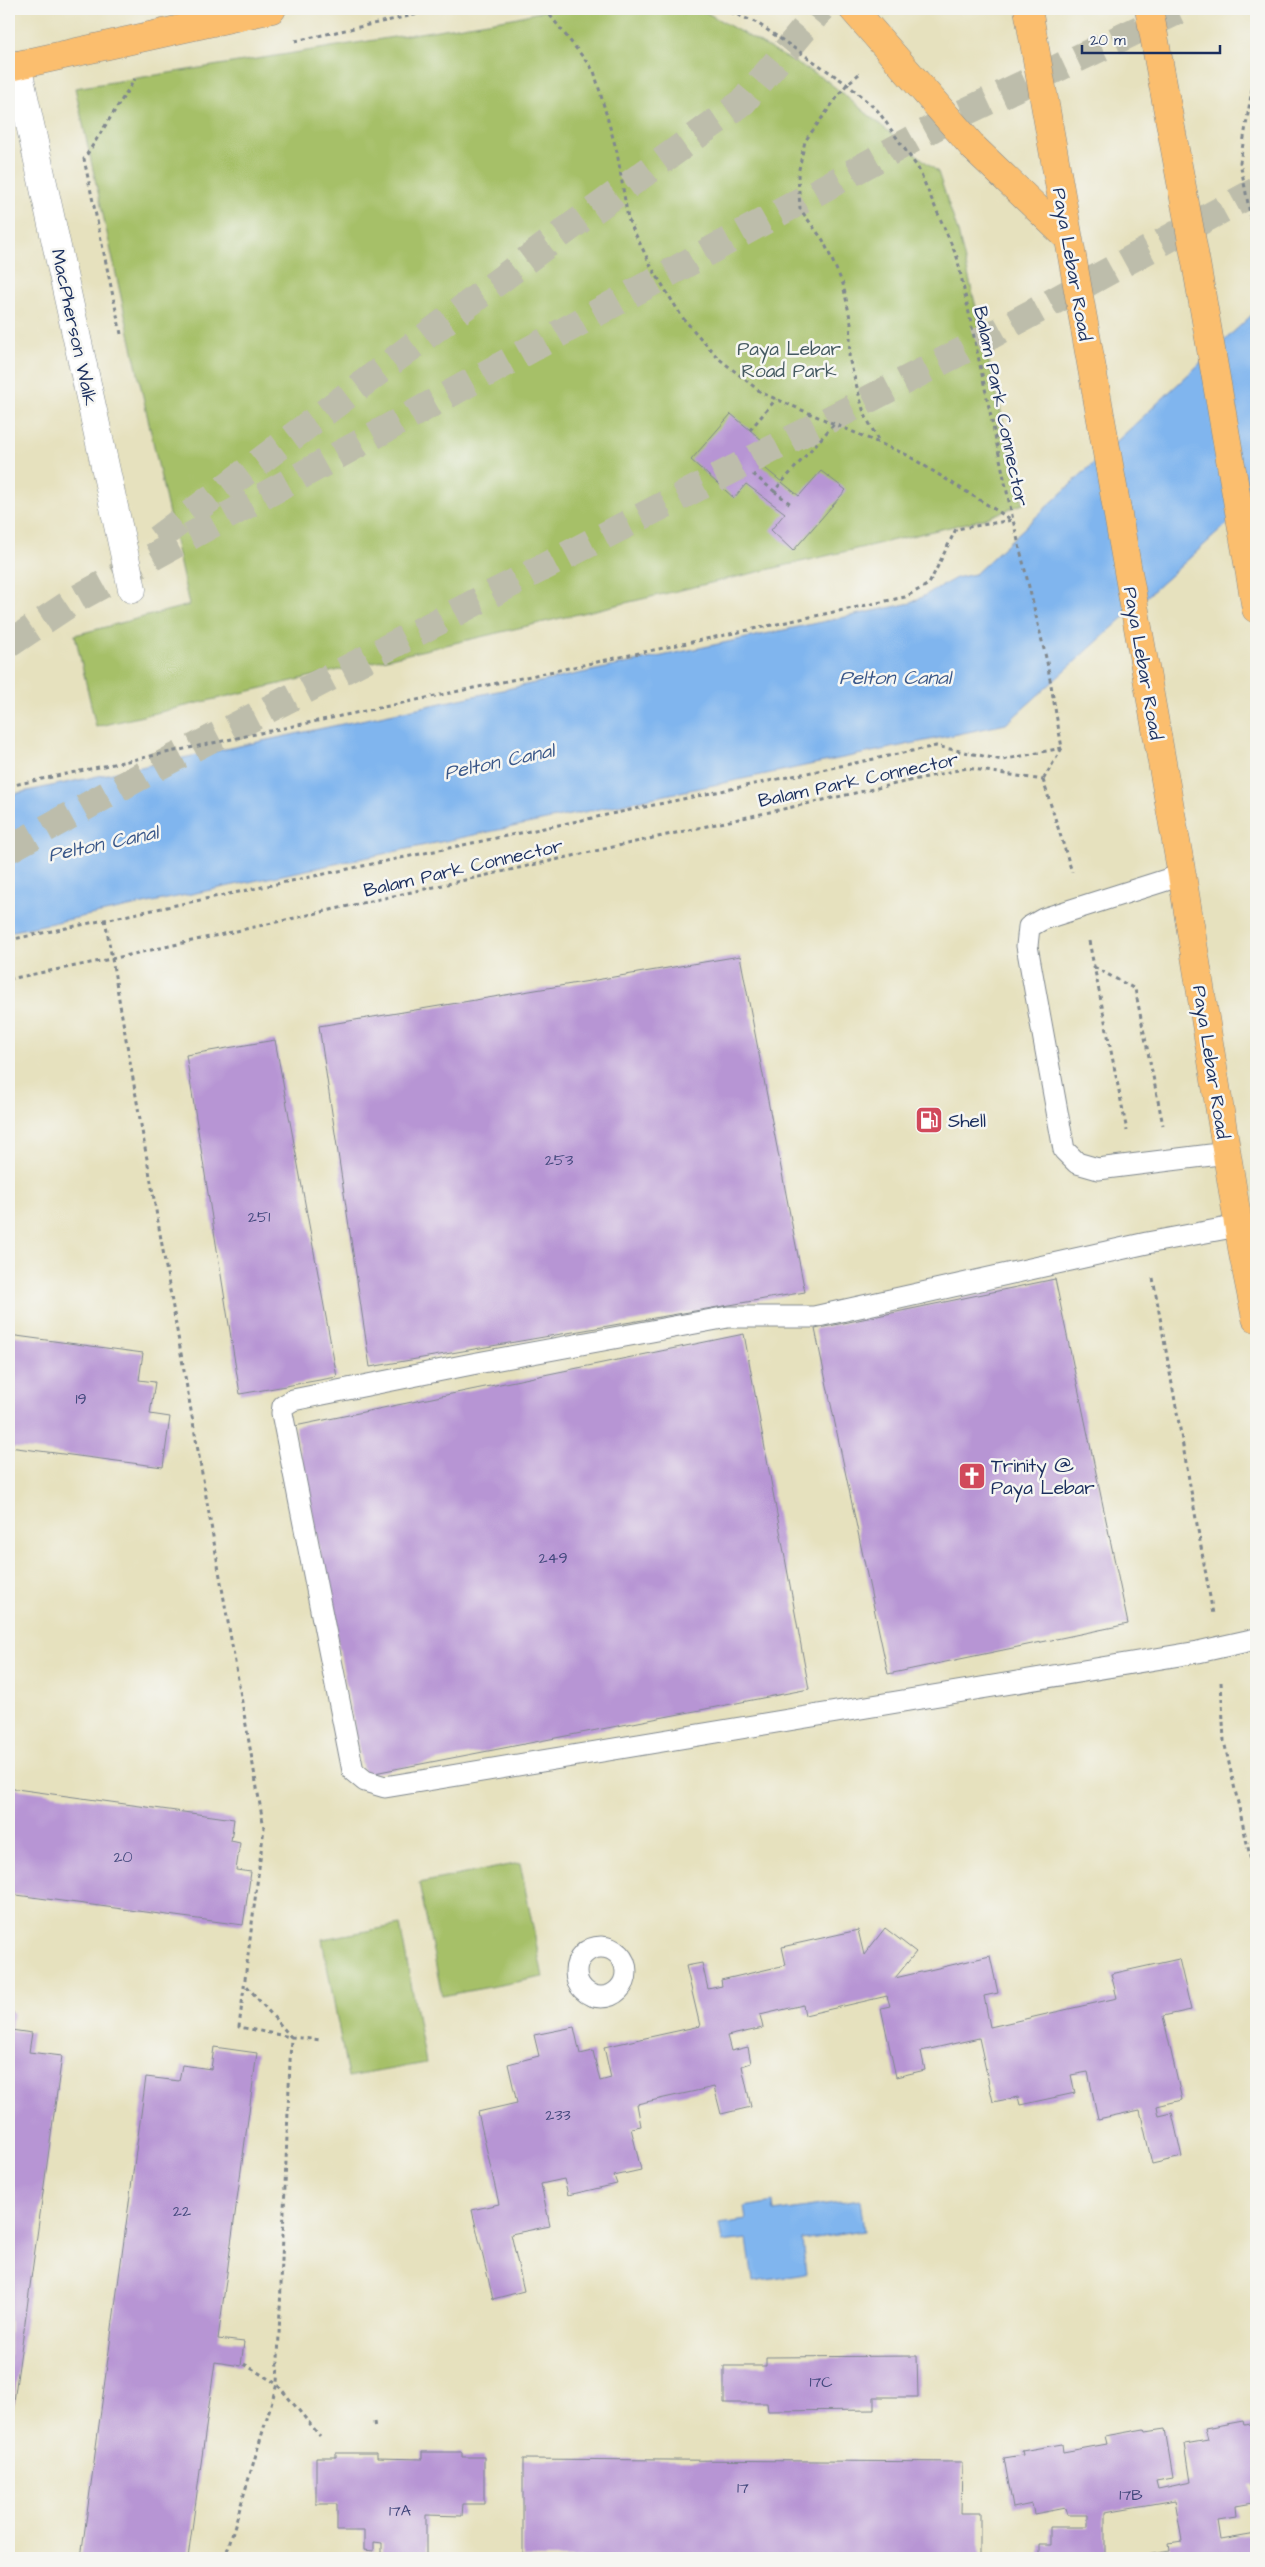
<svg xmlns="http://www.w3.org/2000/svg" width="1265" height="2567" font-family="'Architects Daughter',sans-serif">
  <rect width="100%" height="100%" fill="#f6f6f2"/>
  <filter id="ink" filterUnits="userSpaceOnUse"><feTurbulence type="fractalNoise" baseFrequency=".02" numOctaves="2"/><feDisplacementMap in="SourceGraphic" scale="10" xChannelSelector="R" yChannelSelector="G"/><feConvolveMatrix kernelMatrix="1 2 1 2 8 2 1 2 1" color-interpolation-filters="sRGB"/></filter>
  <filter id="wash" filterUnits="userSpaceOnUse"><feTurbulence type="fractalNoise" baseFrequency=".0096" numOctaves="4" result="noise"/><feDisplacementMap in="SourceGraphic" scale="20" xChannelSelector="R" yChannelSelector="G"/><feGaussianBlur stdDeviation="1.12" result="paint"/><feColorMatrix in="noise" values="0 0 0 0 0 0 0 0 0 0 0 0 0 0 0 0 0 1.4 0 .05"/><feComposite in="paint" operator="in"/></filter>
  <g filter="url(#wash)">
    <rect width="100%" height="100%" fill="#e6e1be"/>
    <g fill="#a6c067" stroke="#607862">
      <path d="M552,9H700L826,80L938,172L958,232L1023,504L984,519L96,727L75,635L189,605L75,88L513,18Z"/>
      <path d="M520,1863L543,1977L442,1996L419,1883Z"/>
      <path d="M400,1925L426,2063L348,2077L322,1939Z"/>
    </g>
    <g fill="#80b5ee" stroke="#4e72a6">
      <path d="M1256,311V498L1006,724L9,932V795L911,603L956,578L975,574Z"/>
      <path d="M860,2199L864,2231L802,2240L806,2274L753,2282L747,2239L722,2242L719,2224L746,2220L744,2207L773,2202L774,2212Z"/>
    </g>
    <g id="blocks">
      <g fill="#b795d4">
        <path d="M731,414L775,451L761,465L799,496L821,471L846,490L793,551L771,530L785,513L746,484L734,498L691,460Z"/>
        <path d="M740,956L805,1292L370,1367L319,1026Z"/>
        <path d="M275,1040L337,1377L240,1394L186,1055Z"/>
        <path d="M1055,1279L1128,1624L888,1674L815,1329Z"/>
        <path d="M744,1334L809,1689L364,1775L295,1426Z"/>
        <path d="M9,1335L143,1353L139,1380L155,1382L150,1414L170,1417L163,1467L9,1447Z"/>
        <path d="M9,1788L234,1819L231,1841L240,1843L236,1870L251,1872L243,1925L9,1894Z"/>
        <path d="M885,1928L916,1952L895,1978L990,1956L998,1993L984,1996L990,2027L1117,1998L1111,1974L1179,1959L1191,2010L1163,2016L1182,2100L1157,2106L1159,2116L1172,2113L1182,2157L1152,2164L1140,2110L1098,2119L1088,2072L1071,2075L1075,2093L1020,2105L1018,2097L993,2102L979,2038L921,2051L925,2070L896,2077L881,2008L890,2006L887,1996L805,2015L803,2005L760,2015L763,2028L727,2036L731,2051L748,2047L751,2063L742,2066L751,2107L721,2114L714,2087L637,2104L641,2126L631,2128L641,2170L614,2176L617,2184L568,2195L564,2179L541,2184L550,2226L511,2234L524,2291L493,2299L472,2210L499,2204L478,2112L517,2103L508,2064L539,2056L534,2035L574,2027L580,2054L593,2051L600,2081L611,2078L604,2047L700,2026L686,1966L702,1963L708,1989L722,1986L721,1980L786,1965L782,1947L858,1930L864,1955Z"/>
        <path d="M9,2011L13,2012L11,2030L32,2033L29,2052L62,2056L10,2430Z"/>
        <path d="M214,2047L257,2053L218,2339L244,2342L241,2366L215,2362L188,2558H81L146,2077L179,2081L182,2065L211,2069Z"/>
        <path d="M917,2356L918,2397H874V2410L768,2411L767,2403H724V2366H766V2357Z"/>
        <path d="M1243,2421L1244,2425L1256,2423V2483L1250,2484L1253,2503L1236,2506L1237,2517L1218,2520L1221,2540L1256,2534V2558H1135L1134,2556L1170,2550L1169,2543L1182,2541L1175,2500L1105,2512V2558H1021V2555H1039V2545H1050V2527H1088V2515H1067L1065,2508L1034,2514L1032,2504L1013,2508L1004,2458L1023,2455L1022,2451L1062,2444L1063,2452L1107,2444L1105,2436L1144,2429L1145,2432L1165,2429L1173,2478L1156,2481L1158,2489L1191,2482L1185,2444L1208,2440L1205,2428Z"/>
        <path d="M422,2452H462V2457H484V2504H463L462,2516L426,2515V2558H382V2543L374,2542V2551L364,2550V2531H337V2504H316V2457H336V2453H377V2458L422,2459Z"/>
        <path d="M523,2459L962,2462L961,2513H980V2558H523Z"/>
      </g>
    </g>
  </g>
  <g filter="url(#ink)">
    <use href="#blocks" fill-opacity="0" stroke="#80888e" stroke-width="1"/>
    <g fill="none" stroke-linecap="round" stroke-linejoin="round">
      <g stroke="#bdbdab" stroke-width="28" stroke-dasharray="28 14" stroke-linecap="butt">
        <path d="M157,539L565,231L743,102L821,9"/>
        <path d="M9,644L78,598L946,121L1182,9"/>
        <path d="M9,849L172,759L966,349L1256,191"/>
      </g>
      <g stroke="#80888e" stroke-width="23">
        <g id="service">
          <path d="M1182,875L1043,919L1029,927L1027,946L1064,1150L1077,1163L1098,1169L1227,1153"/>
          <path d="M1238,1226L1147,1243L814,1317H728L472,1364L293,1400L283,1406L282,1413L353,1771L365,1781L385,1787L1198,1652L1256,1639"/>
          <circle cx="601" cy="1972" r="25"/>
        </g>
      </g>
      <g stroke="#80888e" stroke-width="29">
        <path id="minor" d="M17,65L132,589"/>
      </g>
      <g stroke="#80888e" stroke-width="29">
        <g id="primary">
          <path d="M853,9L974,148L1068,238"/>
          <path d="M1028,9L1182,875L1243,1254L1256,1318"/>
          <path d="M1149,9L1196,263L1256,609"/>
          <path d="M9,67L272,9"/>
        </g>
      </g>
      <g stroke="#80888e" stroke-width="3" stroke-dasharray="4 4" stroke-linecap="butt">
        <path d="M545,9L594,71L617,152L628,219L652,268L682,317L718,358L762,393L907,455L1012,520"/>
        <path d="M723,9L757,23L847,84L878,111L918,168L957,257L1013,520L1047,662L1056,714L1062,748L1043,780"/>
        <path d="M295,41L441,9"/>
        <path d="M1256,65L1240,162L1256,245"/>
        <path d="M859,74L847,84L805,141L798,174L800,209L823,240L843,284L851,323L849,358L864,413L879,442"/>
        <path d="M121,334L84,159L135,79"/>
        <path d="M750,430L776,399"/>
        <path d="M753,474L774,491L835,423"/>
        <path d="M774,491L792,505"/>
        <path d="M1043,780L1072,872"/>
        <path d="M9,786L905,597L929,584L956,529L1013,520"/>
        <path d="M105,919L264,1828L239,2027L291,2037L322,2040"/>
        <path d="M9,940L936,746L1002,760L1062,748"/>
        <path d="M1089,941L1127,1131"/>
        <path d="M1094,967L1135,989L1163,1125"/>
        <path d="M9,979L111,959L967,768L1043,780"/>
        <path d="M1153,1278L1213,1614"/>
        <path d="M1221,1682L1224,1741L1256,1883"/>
        <path d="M244,2364L277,2384L320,2436"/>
        <path d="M374,2422L375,2429"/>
        <path d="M225,2558L277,2384L291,2037L245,1984"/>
      </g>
      <use href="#service" stroke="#fff" stroke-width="21"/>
      <use href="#minor" stroke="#fff" stroke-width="28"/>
      <use href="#primary" stroke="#fbbe6e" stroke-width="28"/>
    </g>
  </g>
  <defs>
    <g id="fuel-square" transform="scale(1.4375)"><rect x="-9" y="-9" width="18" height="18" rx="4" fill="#d1495b" stroke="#f6f6f2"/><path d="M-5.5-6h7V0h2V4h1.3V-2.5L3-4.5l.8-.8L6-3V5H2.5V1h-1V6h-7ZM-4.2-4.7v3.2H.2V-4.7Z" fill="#fff"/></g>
    <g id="church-square" transform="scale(1.4375)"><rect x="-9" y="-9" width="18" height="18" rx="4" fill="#d1495b" stroke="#f6f6f2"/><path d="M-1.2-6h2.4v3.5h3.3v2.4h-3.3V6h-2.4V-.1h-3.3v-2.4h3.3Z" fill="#fff"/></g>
  </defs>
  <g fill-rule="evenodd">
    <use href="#fuel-square" x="929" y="1120"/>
    <use href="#church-square" x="972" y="1476"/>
  </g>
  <g text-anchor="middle" stroke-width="5" stroke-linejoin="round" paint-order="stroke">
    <g font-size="16" fill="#42487c">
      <text x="559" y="1165">253</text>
      <text x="259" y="1222">251</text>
      <text x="81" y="1404">19</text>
      <text x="553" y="1563">249</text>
      <text x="123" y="1862">20</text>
      <text x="558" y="2120">233</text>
      <text x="182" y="2216">22</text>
      <text x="821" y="2387">17C</text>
      <text x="743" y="2493">17</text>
      <text x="1131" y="2500">17B</text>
      <text x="400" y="2516">17A</text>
    </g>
    <g font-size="19" fill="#1b2f5e" stroke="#f6f6f2">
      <text transform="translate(1073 264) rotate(80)" y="7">Paya Lebar Road</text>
      <text transform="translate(75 327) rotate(78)" y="7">MacPherson Walk</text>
      <text transform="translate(1002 406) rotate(78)" y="7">Balam Park Connector</text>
      <text transform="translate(1144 663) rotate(80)" y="7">Paya Lebar Road</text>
      <text transform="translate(858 779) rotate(-12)" y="7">Balam Park Connector</text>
      <text transform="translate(463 867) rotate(-13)" y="7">Balam Park Connector</text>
      <text transform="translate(1212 1062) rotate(81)" y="7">Paya Lebar Road</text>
    </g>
    <g font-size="19" fill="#455a61" stroke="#f6f6f2">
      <text x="789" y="355">Paya Lebar<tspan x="789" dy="22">Road Park</tspan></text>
    </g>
    <g font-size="19" fill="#1b2f5e" stroke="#f6f6f2" text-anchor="start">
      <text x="948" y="1127">Shell</text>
      <text x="991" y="1472">Trinity @<tspan x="991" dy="22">Paya Lebar</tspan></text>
    </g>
    <g font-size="20" font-style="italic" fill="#395789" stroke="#f6f6f2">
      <text x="895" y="684">Pelton Canal</text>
      <text transform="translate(499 761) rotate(-12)" y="7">Pelton Canal</text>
      <text transform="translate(103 843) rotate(-12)" y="7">Pelton Canal</text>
    </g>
  </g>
  <rect width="1265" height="2567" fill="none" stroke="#f6f6f2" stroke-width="30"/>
  <path d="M1082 45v8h138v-8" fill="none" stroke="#1b2f5e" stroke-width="2.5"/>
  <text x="1090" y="45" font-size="15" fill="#1b2f5e" stroke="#f6f6f2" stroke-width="4" paint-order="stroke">20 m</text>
</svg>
